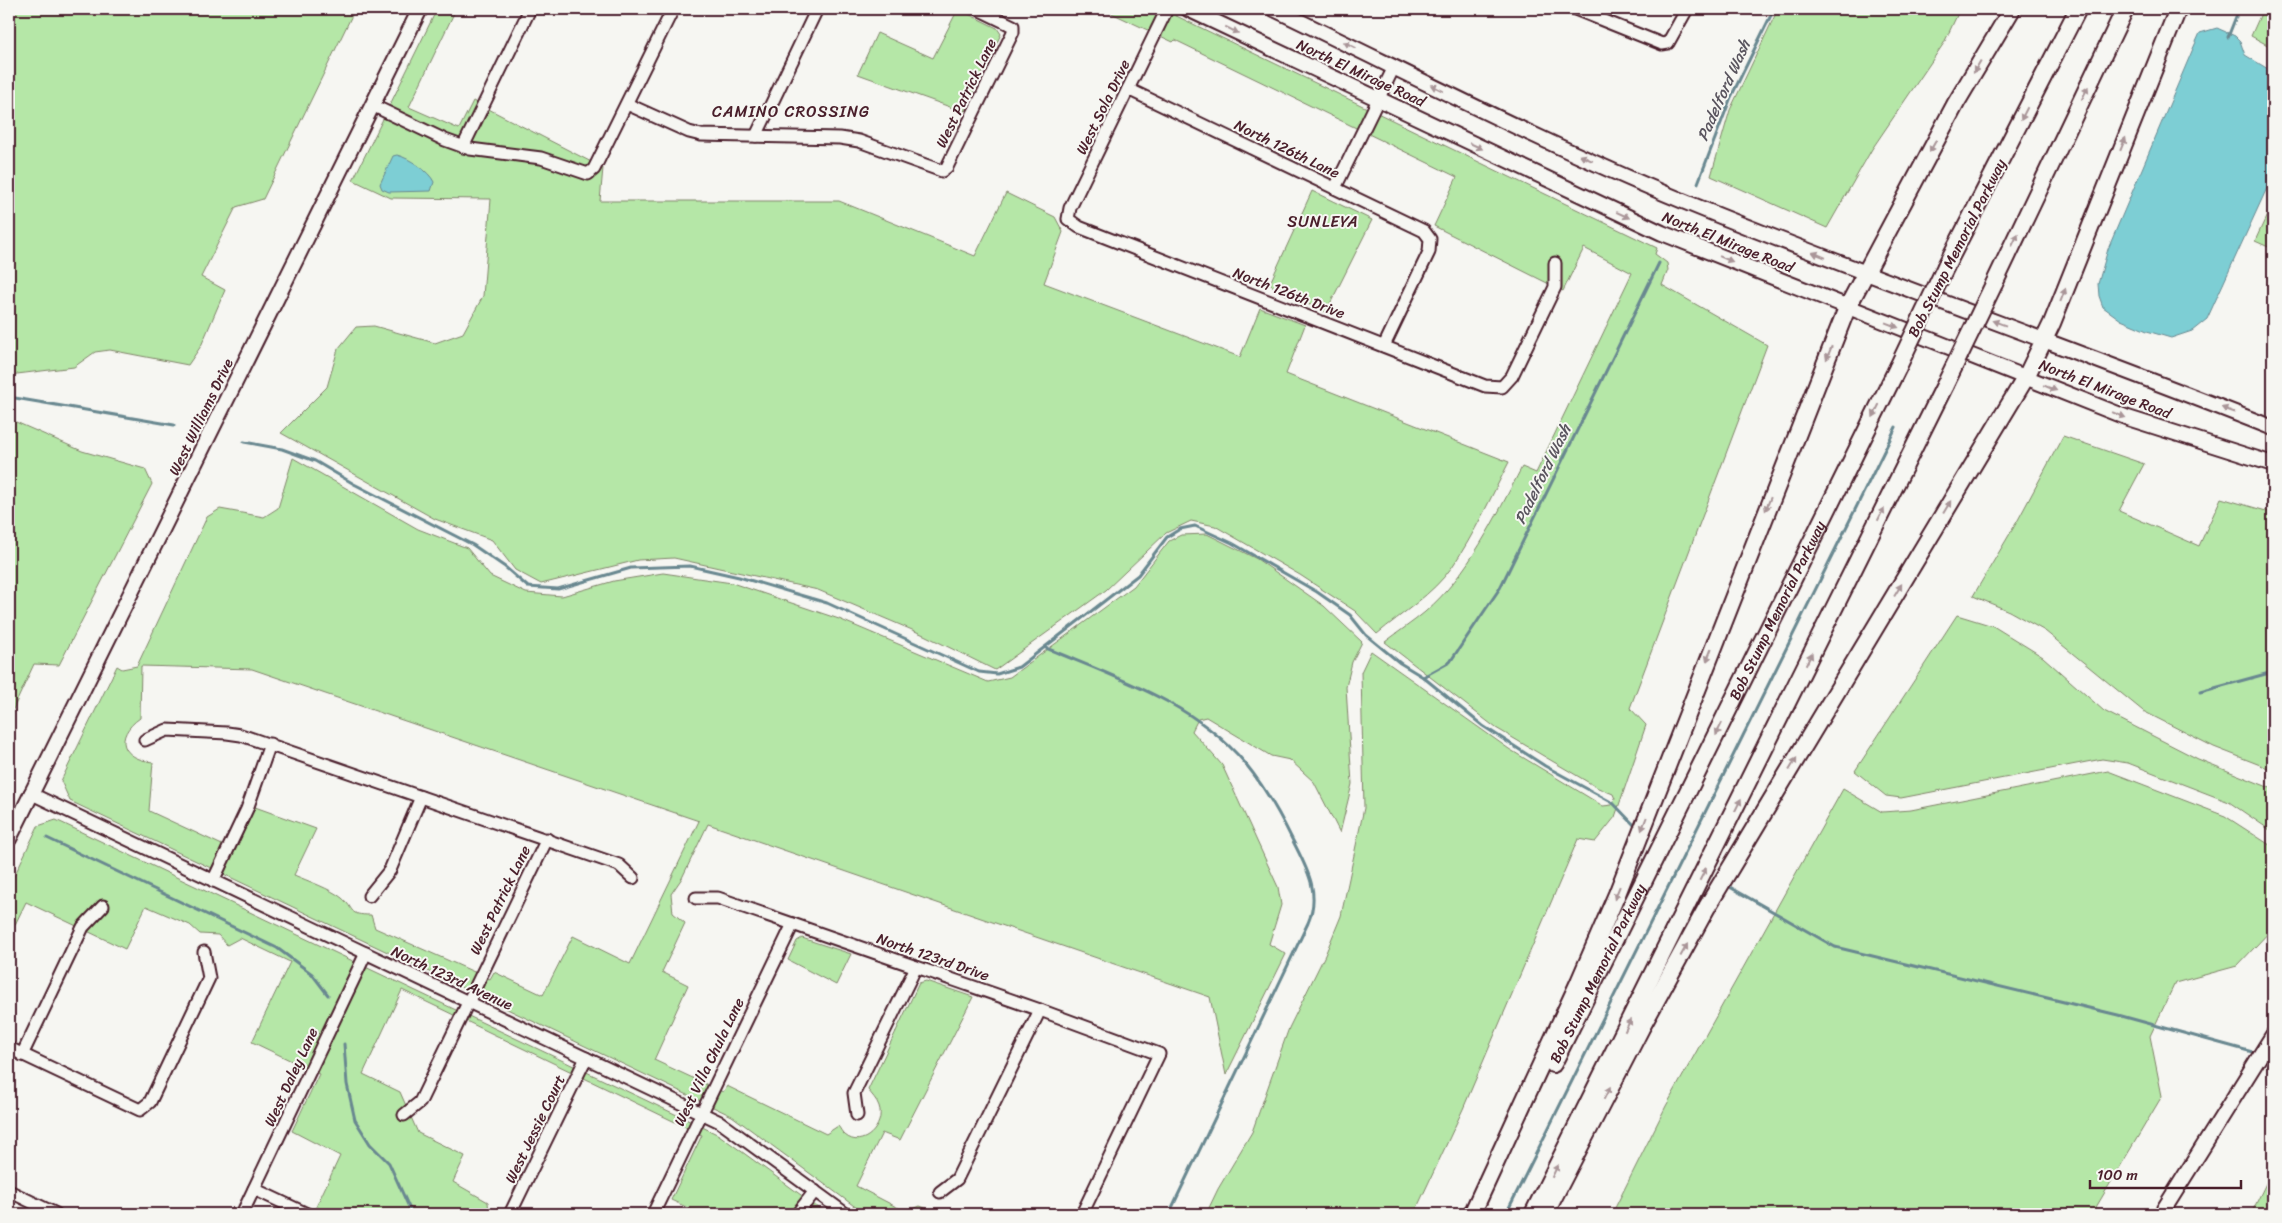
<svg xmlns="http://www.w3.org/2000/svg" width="2282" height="1223" font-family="Sriracha,sans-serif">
  <rect width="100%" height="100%" fill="#f6f6f2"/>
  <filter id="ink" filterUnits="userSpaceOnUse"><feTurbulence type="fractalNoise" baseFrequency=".02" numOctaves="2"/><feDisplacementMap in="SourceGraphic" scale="10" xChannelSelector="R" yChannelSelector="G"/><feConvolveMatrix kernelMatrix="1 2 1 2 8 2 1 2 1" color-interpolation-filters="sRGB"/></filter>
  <g filter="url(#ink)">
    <g fill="#b5e7a7" stroke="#808369" fill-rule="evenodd">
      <path d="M9,9H355L263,199L236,207L201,277L225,290L201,346L188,365L110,350L95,352L74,367L9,375Z"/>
      <path d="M437,9H456L409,107L459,129L473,101L603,168L600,201H839L975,256L1006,193L1055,217L1063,232L1044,283L1240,357L1260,308L1305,325L1286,374L1509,462C1491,497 1474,535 1452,567C1433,594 1402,613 1377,634L1355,611L1300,575L1215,526L1191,521L1166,533L1106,590L995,670L924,635L818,590L674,558L638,560L541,584L515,570L492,540L435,519L281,433L327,387L338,349L356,327L374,326L435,343L463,333L483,296L491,199L391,198L353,180Z"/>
      <path d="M958,9L997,28L1001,34L964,112L858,74L877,33L933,58Z"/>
      <path d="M1103,9H1162L1657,248L1655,254L1667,263L1668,270L1662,285L1767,345L1630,708L1646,725L1615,817L1595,842L1578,839L1463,1109L1414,1214H1206L1218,1189L1252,1132L1289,1028L1325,955L1341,916L1364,808L1361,672L1371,651L1509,749L1603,806L1612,805L1615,799L1613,794L1598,788L1496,728L1385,642C1398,632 1412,623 1425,612C1469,574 1495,518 1522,467L1536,473L1632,273L1584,248L1563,291L1434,226L1457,177L1175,40L1173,42Z"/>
      <path d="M1778,9H1960L1944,43L1872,149L1827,228L1711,176L1730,110Z"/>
      <path d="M2263,9H2273V48L2251,36Z"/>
      <path d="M1312,191L1372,220L1326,312L1276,290L1270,283Z"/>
      <path d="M2273,202V249L2255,241Z"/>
      <path d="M9,419L82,451L145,469L152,484L59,665L34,664L9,718Z"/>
      <path d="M2063,436L2144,464L2119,511L2199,546L2221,498L2273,513V770L2214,747L2143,711L2045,631L2009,611L1973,596L2018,520Z"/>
      <path d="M293,458L418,529L467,548L490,576L526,593L562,596L614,581L663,573L732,583L839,619L988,682L1010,677L1134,586L1169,541L1181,535L1207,534L1257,559L1324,606L1362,642L1352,662L1346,687L1352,784L1340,833L1314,782L1290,760L1271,756L1206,717L1198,719L1192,731L1222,765L1278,887L1281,905L1269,944L1286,954L1226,1075L1210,997L708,824L682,878L671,894L673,913L685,923L662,972L688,985L654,1060L723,1092L727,1086L826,1134L838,1126C840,1128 842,1133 845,1135C862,1150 886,1126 879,1106C877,1100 872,1095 868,1090L919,983L926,981L973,997L900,1140L882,1133L856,1186L906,1212L920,1206L930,1210L931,1214H865L732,1116L70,801L61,781L117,666L122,669L137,666L207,517L220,509L264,517L278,508ZM141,666L252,669L699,821L630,964L573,936L543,995L494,972L490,979L375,928L371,915C347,915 356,910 342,898C331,889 308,881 294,875L316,829L255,807L235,851L149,811L153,762C122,759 113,737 140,718Z"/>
      <path d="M1957,615L1993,626L2043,657L2104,711L2198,759L2273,789V832L2229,802L2128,763L2102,759L1901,798L1886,796L1855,771Z"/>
      <path d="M2108,771L2225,816L2273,847V928L2237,966L2175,983L2150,1036L2162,1096L2092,1214H1612L1666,1106L1843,789L1882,812L1911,810Z"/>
      <path d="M56,820L719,1135L827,1214H803L790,1208L786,1214H701L671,1200L702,1135L402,990L363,1074L400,1092L418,1133L465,1156L453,1182L488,1202L489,1214H332L316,1207L340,1156L292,1131L319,1074L252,1042L290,962L240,938L227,945L218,935L200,934L190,925L146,906L125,949L26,902L9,937V887L38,826Z"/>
      <path d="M802,938L851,954L836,985L788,960L797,941Z"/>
      <path d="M2273,1169V1214H2251Z"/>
    </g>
    <g fill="#7dced4" stroke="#698890">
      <path d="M2217,28L2235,36L2240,41L2245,55L2273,72V175L2207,319L2192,331L2171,338L2147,331L2121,320L2103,307L2099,296L2098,284L2108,249L2192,51L2200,33Z"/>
      <path d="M397,155C409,158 429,171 434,182L431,191L389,192L382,189L380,184L393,156Z"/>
    </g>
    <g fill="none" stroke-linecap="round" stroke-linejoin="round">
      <g stroke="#698890" stroke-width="3">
        <path d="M2228,37L2239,9"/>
        <path d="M1698,183L1731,97L1774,9"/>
        <path d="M9,397L174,425"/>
        <path d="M244,442L282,449L315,461L354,484L473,545L505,567L528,587L558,589L631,568L690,566L739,577L827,603L979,672L997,674L1019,667L1138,575L1167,537L1180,529L1195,526L1232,543L1317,592L1350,615L1366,635L1400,663L1423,677L1483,726L1545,766L1613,803L1635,826"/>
        <path d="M1046,648C1115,677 1195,703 1245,763C1264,786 1280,814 1293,841C1307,869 1321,892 1308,923L1169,1214"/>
        <path d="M1423,677L1450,662L1500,588L1659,263"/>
        <path d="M2200,692L2273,672"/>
        <path d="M47,838L277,948L312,974L328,995"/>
        <path d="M1728,886L1835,947L2118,1015L2256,1053"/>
        <path d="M344,1044L347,1084L355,1120L370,1144L389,1163L412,1214"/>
        <path d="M2264,1056L2273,1058"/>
        <path d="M1506,1214L1896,427"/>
      </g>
      <g stroke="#4a1f2b" stroke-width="15">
        <g id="minor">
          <path d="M1167,9L1070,208L1068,219L1079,227L1485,386L1502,387L1512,376L1555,287V263"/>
          <path d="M1575,9L1662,44L1668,43L1687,9"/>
          <path d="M1128,89L1424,231L1430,239L1429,252L1384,346"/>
          <path d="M627,104L689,132L701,135L840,138L859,141L942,171L947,167L1013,32V26L978,9"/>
          <path d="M372,105L445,140L470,149L541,158L588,174L594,169L673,9"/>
          <path d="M756,136L817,9"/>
          <path d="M463,147L530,9"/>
          <path d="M1335,188L1394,67"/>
          <path d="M145,740L167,730L227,733L241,735L619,865L633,878"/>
          <path d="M30,793L720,1122L846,1214"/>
          <path d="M213,881L247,809L270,744"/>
          <path d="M369,896L390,870L421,797"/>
          <path d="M696,898H718L1040,1010L1159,1054L1082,1214"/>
          <path d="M9,1048L140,1110L150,1102L209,978L204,952"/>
          <path d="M22,1055L83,927L103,906"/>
          <path d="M404,1115L420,1102L547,839"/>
          <path d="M857,1115L854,1093L916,967"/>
          <path d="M254,1189L307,1214"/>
          <path d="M9,1191L56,1214"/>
          <path d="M940,1192L957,1179L1040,1010"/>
          <path d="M242,1214L366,953"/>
          <path d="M510,1214L586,1058"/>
          <path d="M653,1214L793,924"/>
          <path d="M797,1214L815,1191"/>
        </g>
      </g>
      <g stroke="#4a1f2b" stroke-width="18">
        <g id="major">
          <path d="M1188,9L1662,233L2128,418L2273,464"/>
          <path d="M1274,9C1410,74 1544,144 1683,201C1878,281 2077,350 2273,428"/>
          <path d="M9,839L420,9"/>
          <path d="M2161,1214L2273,1035"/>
        </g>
      </g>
      <g stroke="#4a1f2b" stroke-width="20">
        <g id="highway">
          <path d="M1946,266L2078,9"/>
          <path d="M1994,284L2125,9"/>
          <path id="s1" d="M1553,1064L1898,367"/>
          <path d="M1472,1214L1579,982L1617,894L1847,308L1956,103L2012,9"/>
          <path d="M1533,1214L1945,385"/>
          <path d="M1545,1214L1641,1028L1707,907L2026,377L2052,323L2178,9"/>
        </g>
      </g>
      <use href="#minor" stroke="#f6f6f2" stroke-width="11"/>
      <use href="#major" stroke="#f6f6f2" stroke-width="14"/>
      <use href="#highway" stroke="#f6f6f2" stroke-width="16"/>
      <g stroke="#4a1f2b" stroke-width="20" stroke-linecap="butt">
        <g id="highway-bridge">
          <path d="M1898,367L1946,266"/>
          <path d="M1945,385L1994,284"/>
        </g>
      </g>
      <use href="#highway-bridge" stroke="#f6f6f2" stroke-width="16"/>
    </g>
    <defs><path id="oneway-solid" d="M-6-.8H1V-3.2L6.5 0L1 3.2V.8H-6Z" transform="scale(1.25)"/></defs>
    <g fill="#a99598">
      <use href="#oneway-solid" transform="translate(1232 30) rotate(26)"/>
      <use href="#oneway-solid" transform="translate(1350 45) rotate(-154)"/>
      <use href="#oneway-solid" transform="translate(1977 67) rotate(120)"/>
      <use href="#oneway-solid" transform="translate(1437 88) rotate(-154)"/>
      <use href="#oneway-solid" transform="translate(2085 93) rotate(-64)"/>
      <use href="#oneway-solid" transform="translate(2024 114) rotate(117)"/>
      <use href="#oneway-solid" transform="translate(2123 144) rotate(-68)"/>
      <use href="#oneway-solid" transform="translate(1476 146) rotate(25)"/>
      <use href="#oneway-solid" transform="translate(1933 146) rotate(119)"/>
      <use href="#oneway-solid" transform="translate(1586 158) rotate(-156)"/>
      <use href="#oneway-solid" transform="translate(1623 215) rotate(25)"/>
      <use href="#oneway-solid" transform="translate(2015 240) rotate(-64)"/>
      <use href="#oneway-solid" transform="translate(1819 255) rotate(-158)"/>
      <use href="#oneway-solid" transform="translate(1726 259) rotate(22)"/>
      <use href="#oneway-solid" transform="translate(2063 295) rotate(-69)"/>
      <use href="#oneway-solid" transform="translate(1999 323) rotate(-160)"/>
      <use href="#oneway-solid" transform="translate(1892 325) rotate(21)"/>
      <use href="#oneway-solid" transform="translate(1829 353) rotate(112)"/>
      <use href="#oneway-solid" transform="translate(2050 388) rotate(22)"/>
      <use href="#oneway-solid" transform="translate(2228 410) rotate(-159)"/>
      <use href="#oneway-solid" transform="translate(1876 411) rotate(116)"/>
      <use href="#oneway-solid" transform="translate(2119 415) rotate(22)"/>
      <use href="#oneway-solid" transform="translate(1768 504) rotate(112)"/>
      <use href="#oneway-solid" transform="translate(1947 507) rotate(-59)"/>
      <use href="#oneway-solid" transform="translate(1881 514) rotate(-64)"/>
      <use href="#oneway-solid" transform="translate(1898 590) rotate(-59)"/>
      <use href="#oneway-solid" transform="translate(1709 655) rotate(111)"/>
      <use href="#oneway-solid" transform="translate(1809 659) rotate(-64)"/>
      <use href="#oneway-solid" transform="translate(1719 729) rotate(116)"/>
      <use href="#oneway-solid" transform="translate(1793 764) rotate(-59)"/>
      <use href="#oneway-solid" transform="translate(1738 805) rotate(-64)"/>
      <use href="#oneway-solid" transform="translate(1644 824) rotate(111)"/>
      <use href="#oneway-solid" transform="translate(1703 874) rotate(-63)"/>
      <use href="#oneway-solid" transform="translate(1617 893) rotate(112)"/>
      <use href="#oneway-solid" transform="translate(1684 950) rotate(-61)"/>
      <use href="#oneway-solid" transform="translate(1628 1025) rotate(-63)"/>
      <use href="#oneway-solid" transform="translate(1607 1093) rotate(-63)"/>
      <use href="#oneway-solid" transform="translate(1555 1171) rotate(-64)"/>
    </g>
  </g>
  <g text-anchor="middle" stroke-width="4" stroke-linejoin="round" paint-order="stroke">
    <g font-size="15" fill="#4a1f2b" stroke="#f6f6f2">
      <text transform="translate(1361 73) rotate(25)" y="5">North El Mirage Road</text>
      <text transform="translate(966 93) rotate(-64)" y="5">West Patrick Lane</text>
      <text transform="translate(1103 107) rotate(-64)" y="5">West Sola Drive</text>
      <text transform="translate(1287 149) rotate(26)" y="5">North 126th Lane</text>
      <text transform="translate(1728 242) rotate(22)" y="5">North El Mirage Road</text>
      <text transform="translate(1957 248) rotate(-63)" y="5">Bob Stump Memorial Parkway</text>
      <text transform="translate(1289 293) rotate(21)" y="5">North 126th Drive</text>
      <text transform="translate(2105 389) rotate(21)" y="5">North El Mirage Road</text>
      <text transform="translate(201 417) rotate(-64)" y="5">West Williams Drive</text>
      <text dy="5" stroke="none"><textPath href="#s1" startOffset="506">Bob Stump Memorial Parkway</textPath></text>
      <text transform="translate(500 900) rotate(-64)" y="5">West Patrick Lane</text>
      <text transform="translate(933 957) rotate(19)" y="5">North 123rd Drive</text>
      <text dy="5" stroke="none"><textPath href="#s1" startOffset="101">Bob Stump Memorial Parkway</textPath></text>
      <text transform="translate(452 978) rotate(25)" y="5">North 123rd Avenue</text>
      <text transform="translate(709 1062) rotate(-64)" y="5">West Villa Chula Lane</text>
      <text transform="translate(291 1077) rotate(-65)" y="5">West Daley Lane</text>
      <text transform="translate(535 1129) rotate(-64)" y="5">West Jessie Court</text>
    </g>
    <g font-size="16" font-style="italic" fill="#59545e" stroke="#f6f6f2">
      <text transform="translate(1723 90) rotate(-66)" y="6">Padelford Wash</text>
      <text transform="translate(1542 474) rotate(-64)" y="6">Padelford Wash</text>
    </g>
    <g font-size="16" letter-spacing="1" fill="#4a1f2b" stroke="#f6f6f2">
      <text x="791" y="117">CAMINO CROSSING</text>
      <text x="1323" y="227">SUNLEYA</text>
    </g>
  </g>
  <rect width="2282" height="1223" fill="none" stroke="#f6f6f2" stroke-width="30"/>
  <rect x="15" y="15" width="2252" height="1193" fill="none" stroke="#4a1f2b" stroke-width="2" filter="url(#ink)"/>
  <path d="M2090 1180v8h151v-8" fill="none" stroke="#4a1f2b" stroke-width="2.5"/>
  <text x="2097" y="1180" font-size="15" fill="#4a1f2b" stroke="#f6f6f2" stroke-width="4" paint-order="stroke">100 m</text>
</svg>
